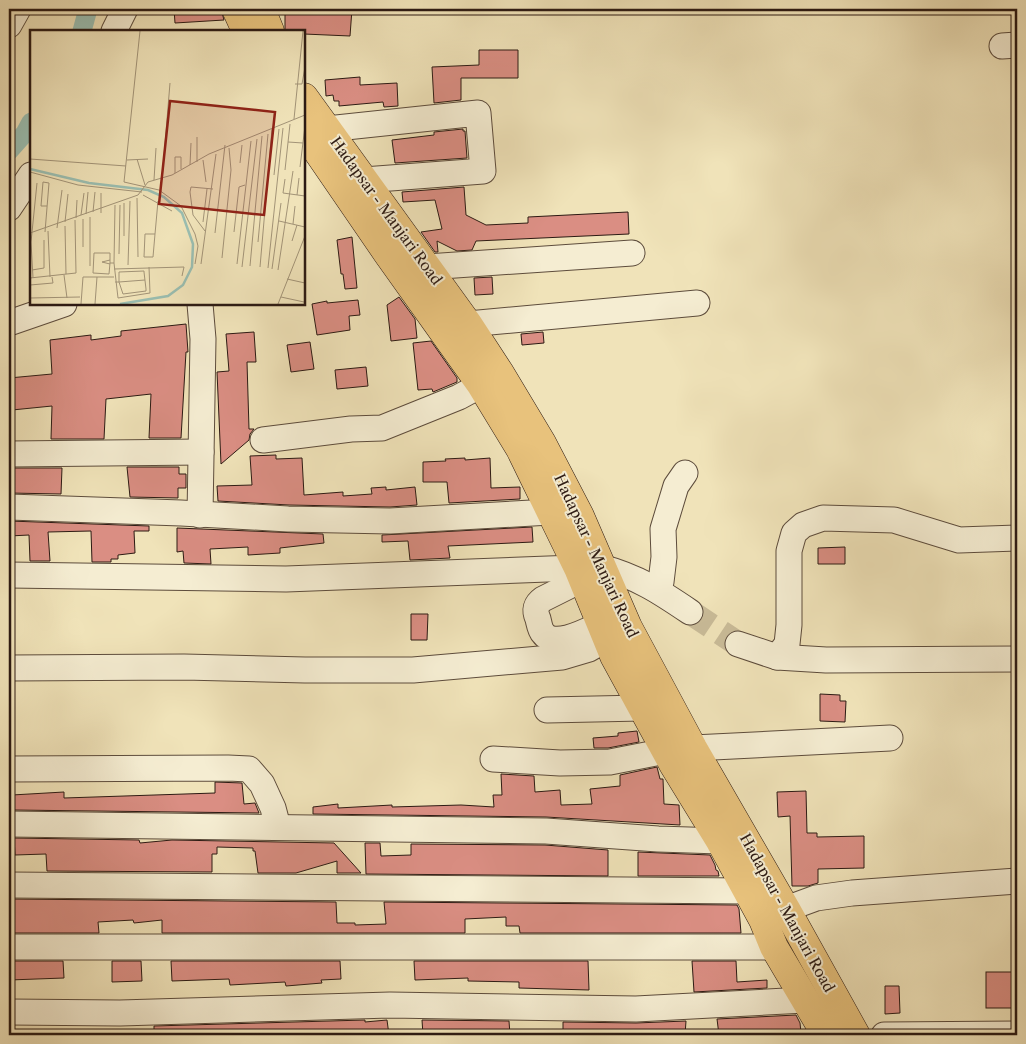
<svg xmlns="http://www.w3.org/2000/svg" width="1026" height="1044" font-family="'Libre Caslon Text',serif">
  <rect width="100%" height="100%" fill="#f0e3b9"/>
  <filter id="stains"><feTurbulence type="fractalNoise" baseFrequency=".004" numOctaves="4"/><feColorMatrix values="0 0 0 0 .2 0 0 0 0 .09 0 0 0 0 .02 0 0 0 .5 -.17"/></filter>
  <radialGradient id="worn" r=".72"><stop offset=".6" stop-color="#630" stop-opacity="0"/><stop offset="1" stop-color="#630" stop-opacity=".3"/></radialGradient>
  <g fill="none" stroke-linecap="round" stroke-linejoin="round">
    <g stroke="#9abeb1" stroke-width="19">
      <path d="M82,31L88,9"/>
      <path d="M9,151L25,133L31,122"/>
    </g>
  </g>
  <g fill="#da8e83" stroke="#2c1a13">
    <path d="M174,9H221L224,20L175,23Z"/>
    <path d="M285,9H352L350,36L304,34V31H285Z"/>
    <path d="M479,50H518V78H461V100L434,103L432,67L479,65Z"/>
    <path d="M360,77V85L397,83L398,106L384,107L383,102L339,106V101H334L333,95L326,96L325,80Z"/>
    <path d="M463,129V131H465L467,158L395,163L392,140L434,135V132Z"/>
    <path d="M464,187L466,215L486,225L528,223V217L628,212L629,234L476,241L472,250L457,251L437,241L438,252H435L421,232L442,229L435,200L403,202L402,192Z"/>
    <path d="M352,237L357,288L345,289L343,274H341L337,240Z"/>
    <path d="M492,277L493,294L475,295L474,278Z"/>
    <path d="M399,297L415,319L417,338L391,341L387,305Z"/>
    <path d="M358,300L360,315L349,316L350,330L317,335L312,304L327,301V303Z"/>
    <path d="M186,324L188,352H186L181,438H149L151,394L106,399L104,439H51L52,406L12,410L9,378L52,374L50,340L91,335V340L121,336V331Z"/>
    <path d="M254,332L256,362H247L249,429H254L250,434L249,440L221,464L217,372L229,371L226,334Z"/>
    <path d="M543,332L544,343L522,345L521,334Z"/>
    <path d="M431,341L457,378V382L433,392L432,389L418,390L413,343Z"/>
    <path d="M310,342L314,369L291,372L287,345Z"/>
    <path d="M366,367L368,386L337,389L335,370Z"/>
    <path d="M276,455V459L302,458L304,495L343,492V496L372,494L371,488L386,487V490L415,487L417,505L390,507L289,505L218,501L217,486L252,485L250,456Z"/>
    <path d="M465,458V460L490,458L491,488L520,487V499L449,503L447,482H423V462L446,461L445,459Z"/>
    <path d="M127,467H179V474H186V488H178V498L130,497Z"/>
    <path d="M9,468H62L61,494L9,493Z"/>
    <path d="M9,521L149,526V531H134L135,553L118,555V559H111V562H92L91,531L48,532L50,561H30L29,535L9,536Z"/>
    <path d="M532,527L533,542L448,546L450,558L410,560L408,541L382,542V535Z"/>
    <path d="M177,528L323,534L324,543L280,548V553L248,555V547L210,549L211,564L184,563L183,551L177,552Z"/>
    <path d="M845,547V564H818V548Z"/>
    <path d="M411,614H428L427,640H411Z"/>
    <path d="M820,694L840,695V701H846L845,722L820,721Z"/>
    <path d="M637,731L639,742L608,748H594L593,738L618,736V733Z"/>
    <path d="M657,767L660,779H663L664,804L679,805L680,825L546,817L313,814V807L338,804V808L392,805V807L461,805L494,807L493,795H502L501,774L534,776L535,792L560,790L561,805L592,804L590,789L620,786V775Z"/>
    <path d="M215,782L242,783L244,804L255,803L259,813L13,810L12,795L64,792V798L215,793Z"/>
    <path d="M806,791L807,833H817V837L864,836V868L818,869V883L808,886H792L790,816L778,817L777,792Z"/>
    <path d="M14,838L139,840L140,843L172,840L334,843L361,873H337V861L296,873H258L255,851H253V848L217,847V854H212V872L47,871L46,854L15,855Z"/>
    <path d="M365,843H380L381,856L411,855V844L545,845L608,850V876L366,874Z"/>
    <path d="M638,852L710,855L715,865L716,870L718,871L719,876H638Z"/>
    <path d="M9,899L336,902L337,923H355V925L386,924L384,902L737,905L739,909L741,933H520L519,926H506V917L465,919V933H162V920L134,923L133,920L98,922L99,933H9Z"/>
    <path d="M9,961H63L64,978L9,980Z"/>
    <path d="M112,961H141L142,981L112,982Z"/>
    <path d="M171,961H340L341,979L321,980L322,983L286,986L285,982L230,985L229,979L172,981Z"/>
    <path d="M414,961H588L589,990L519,988V982L468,981V978L415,980Z"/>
    <path d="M692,961H736L737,982L767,980V988L694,992Z"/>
    <rect x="986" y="972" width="31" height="36"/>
    <path d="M885,986H899L900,1013L885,1014Z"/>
    <path d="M796,1015L800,1023L801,1033L719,1035L717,1019Z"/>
    <path d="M365,1020V1022L387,1020L389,1035H154V1026Z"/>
    <path d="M422,1020L509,1021L510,1035H423Z"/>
    <path d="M686,1021L685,1035H563V1022L636,1023Z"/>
  </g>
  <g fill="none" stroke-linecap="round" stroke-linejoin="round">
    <path stroke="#c9bb98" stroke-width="25" stroke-dasharray="25 12" stroke-linecap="butt" d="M690,612L738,644"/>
    <g stroke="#5d4c3c" stroke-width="27">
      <g id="minor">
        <path d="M9,25L18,9"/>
        <path d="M114,31L125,9"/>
        <path d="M1002,46L1017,45"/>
        <path d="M327,129L478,113L483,171L364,180"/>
        <path d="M9,208L31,175"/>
        <path d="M408,271L427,267L632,253"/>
        <path d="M200,304L203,339L200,515"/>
        <path d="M9,323L64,304"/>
        <path d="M452,330L468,324L697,303"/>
        <path d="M263,440L351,429L382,428L459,397L481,385"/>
        <path d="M9,454L201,452"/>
        <path d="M9,507L181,513L288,519L390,521L550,512"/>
        <path d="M9,575L286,579L601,567C638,577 659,591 690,612"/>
        <path d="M583,579L543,599C536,604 534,610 538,619C539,623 540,630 543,633C554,649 588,630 601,624"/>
        <path d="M652,587L661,582L664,557L663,529L676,486L685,473"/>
        <path d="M738,644L777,657L826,660L1017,659"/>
        <path d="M777,657L787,644L789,625V551L794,533L803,525L823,518L894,520L959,540L1017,538"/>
        <path d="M9,668L184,667L305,670H413L562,657L589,649L624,629"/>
        <path d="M547,710L642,708"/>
        <path d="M693,748L890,738"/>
        <path d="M493,759L560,763L610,762L666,751"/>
        <path d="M9,769L228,768L249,769L262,784L273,808L278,827"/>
        <path d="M9,824L546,831L658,839L720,841"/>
        <path d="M9,885L746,891"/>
        <path d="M767,918L786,909L816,898L852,893L1017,881"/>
        <path d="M9,947H774"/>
        <path d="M9,1012L120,1013L390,1005L636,1009L805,1000"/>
        <path d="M884,1035L1017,1034"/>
      </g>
    </g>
    <g stroke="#2c1a13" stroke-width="29">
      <g id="major">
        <path d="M236,9L246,31"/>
        <path d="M261,9L270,31"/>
        <path d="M304,97L468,324L500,373L542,443L580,516L628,627L693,748L786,909L856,1035"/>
        <path d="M304,132L387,253L481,385L520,449L578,568L614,656L674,766L720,841L763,920L774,947L826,1035"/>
      </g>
    </g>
    <use href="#minor" stroke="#f5edd2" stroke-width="25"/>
    <use href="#major" stroke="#e8c27c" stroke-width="28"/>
  </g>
  <g text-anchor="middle" stroke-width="4" stroke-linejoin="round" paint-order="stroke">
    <g font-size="15" fill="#2c1a13" stroke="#f5edd2">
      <text transform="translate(386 211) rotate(54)" y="5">Hadapsar - Manjari Road</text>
      <text transform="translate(596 556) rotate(65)" y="5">Hadapsar - Manjari Road</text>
      <text transform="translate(787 913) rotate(61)" y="5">Hadapsar - Manjari Road</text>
    </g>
  </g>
  <g transform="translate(30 30)">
    <rect width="275" height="275" fill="#f0e3b9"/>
    <path fill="none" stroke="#9abeb1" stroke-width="2.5" d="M0,139L59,153L118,160L134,167L152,183L163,214L162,237L153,255L138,266L90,274"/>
    <path fill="none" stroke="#a29377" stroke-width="1" d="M110,1L94,152L129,160L151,176L165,204L168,216L165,234M265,54H272L275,37M264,89L273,1M258,112L273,113M0,129L96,136M107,129L115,155M97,130L118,129M173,130L176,152M167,132V107M210,133L212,115M160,135L161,113M270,137L275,96M255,140L260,94M0,142L48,155L112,162M145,143V127H151V139M244,145L249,99M255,149L253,163L275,166M124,150L126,118M132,150L140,53M113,165L142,181M267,165L269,148M107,168L108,227M85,175L84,233L88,268L120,263L119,237M63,182L65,162M71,183V163M56,184L58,162M51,185L54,163M46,188L47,170M53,189V217M249,191L275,197M35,192L38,164M173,192L177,159M263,194L265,176M35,196L36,244M27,198L32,160M18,201L20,247M175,201L163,185L160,162L161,157L183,159M15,202L19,153L13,152L11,176H17M204,202L209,157L215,155M0,203L108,165L118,152L142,145L179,124L275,85M185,203L195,115M125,204H115L114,227H123L125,204L128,171M94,206V173M262,211L267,195M228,212L238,104M89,224L90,175M192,228L201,140L199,118M80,233L79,244L63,243L64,223H80V233H84M80,234L72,232L80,230M171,234L186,124M207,234L221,111M98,235L100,171M60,236V187M220,236L232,106M212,237L227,109M230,237L242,99M238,238L253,98M84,239L154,237L152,246M242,239L251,173M2,240L14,238V210M248,240L263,141M34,245L37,268M0,248L46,243L45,190M3,248L1,212L7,153M257,249L275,253M0,250V255L23,253L22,247M85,252H89V242L114,241V242L116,259V261L93,264L89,252L115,250M251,267L274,272M0,268L50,267M51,274L53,247H84M65,274L67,247M248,274L275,206"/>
    <path fill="#8f2418" fill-opacity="0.15" stroke="#8f2418" stroke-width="2.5" d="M140,71L245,82L234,185L129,174Z"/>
    <rect width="275" height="275" fill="none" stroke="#2c1a13" stroke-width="2.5"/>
  </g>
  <rect width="1026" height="1044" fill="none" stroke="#f0e3b9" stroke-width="30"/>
  <rect x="10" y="10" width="1006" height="1024" fill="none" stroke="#2c1a13" stroke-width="2.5"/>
  <rect x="15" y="15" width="996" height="1014" fill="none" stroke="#2c1a13"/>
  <rect width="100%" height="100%" filter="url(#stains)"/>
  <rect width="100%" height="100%" fill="url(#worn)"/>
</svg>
